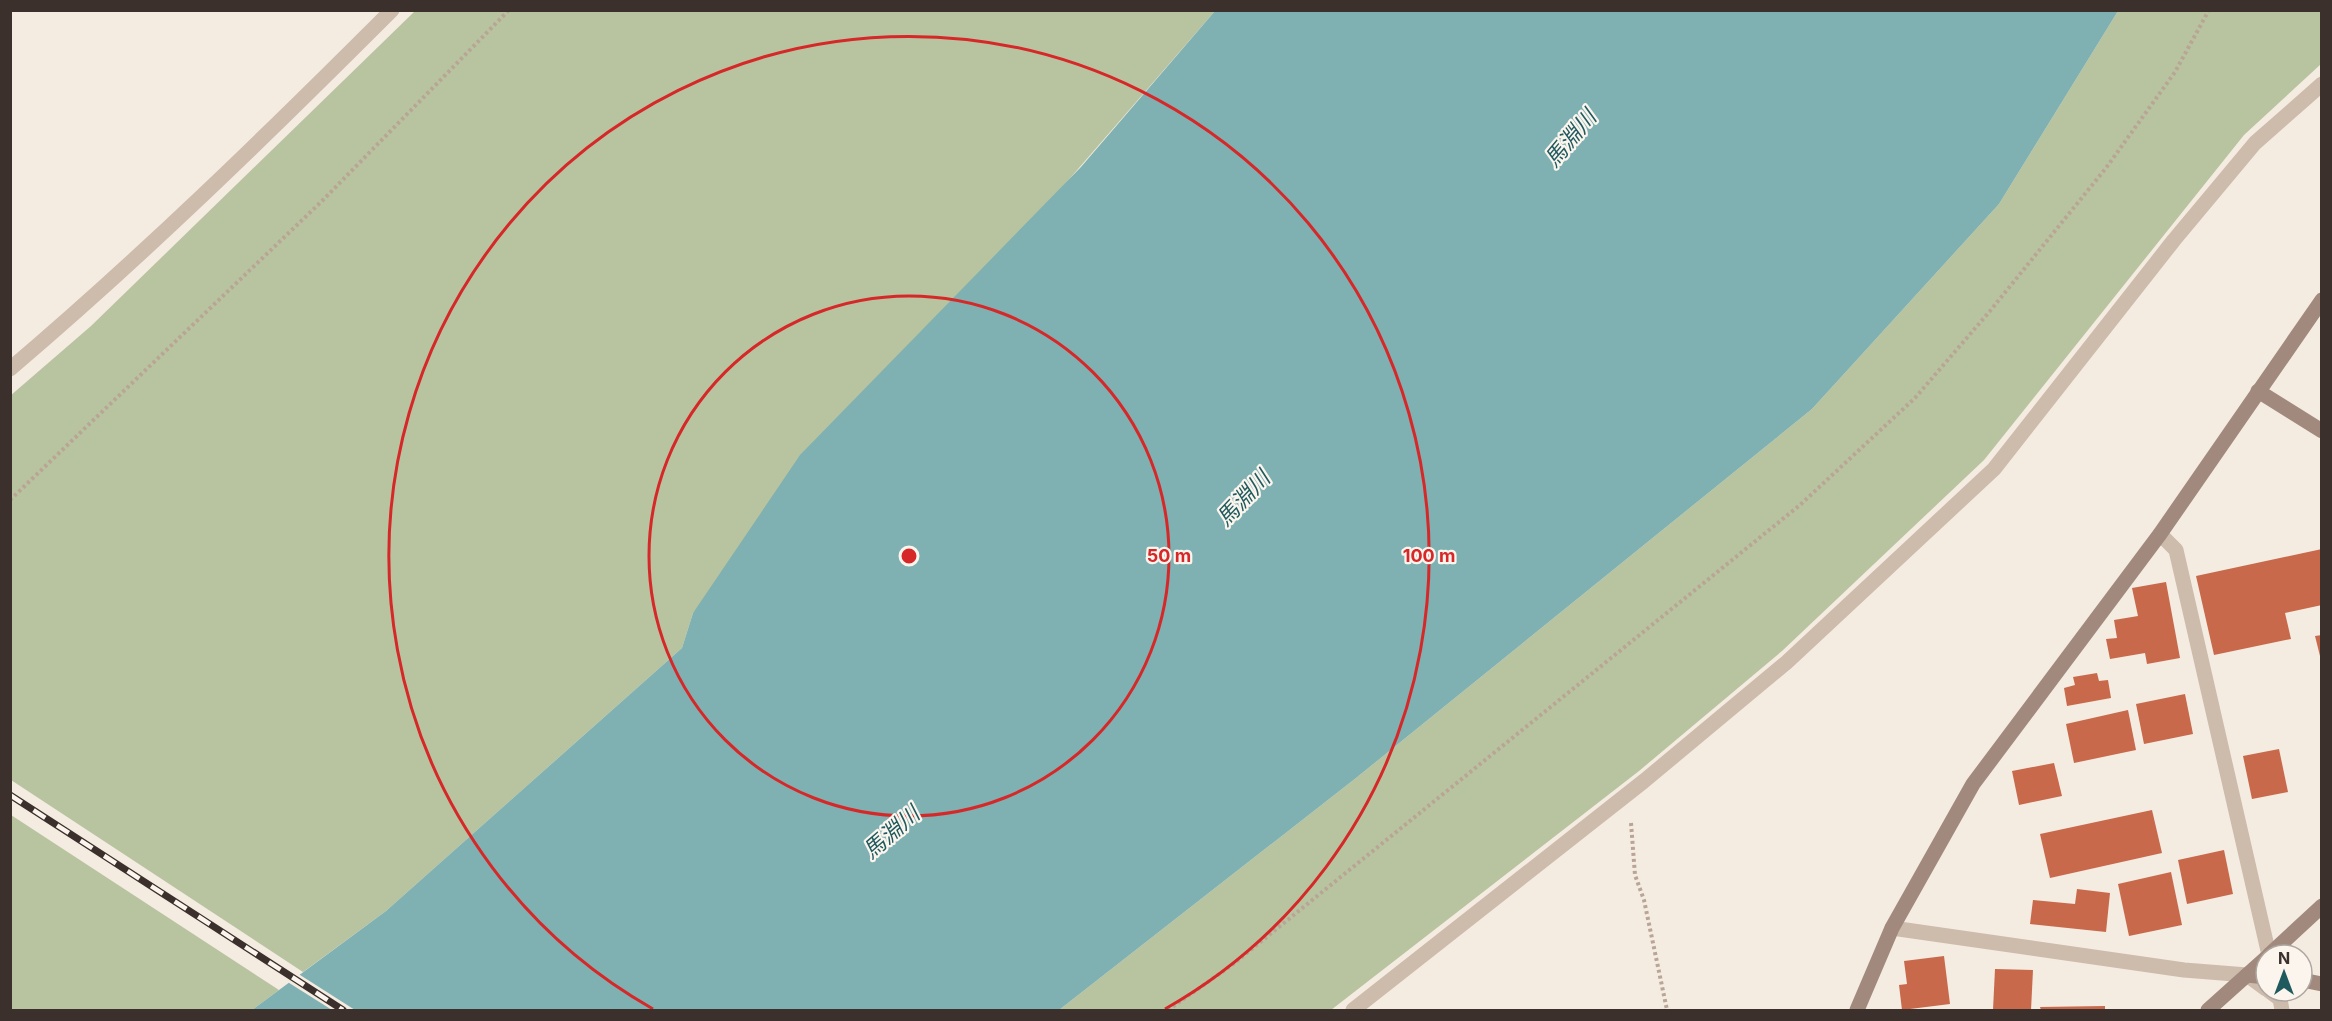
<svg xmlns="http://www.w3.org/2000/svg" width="2332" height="1021" font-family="Inter,'Noto Sans JP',sans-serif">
  <rect width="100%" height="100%" fill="#f4ebe1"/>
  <g fill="#b8c4a0">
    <path d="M415,11H1215L693,613L682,648L386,911L303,972L11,780L10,396L91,326Z"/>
    <path d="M2118,11H2321V64L2244,135L1984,460L1782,651L1639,771L1331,1010H1059L1356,778L1812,409L1999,204Z"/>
    <path d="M11,815L279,990L252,1010H11Z"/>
  </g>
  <path fill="#7fb0b2" d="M1215,11H2118L1999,204L1812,409L1356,778L1059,1010H252L386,911L682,648L693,613L800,455L1081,167Z"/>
  <path fill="#f4ebe1" d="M297,973L355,1010H332L286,981Z"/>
  <g fill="#c8694b">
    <path d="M2322,549V605L2285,613L2291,639L2214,655L2196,576Z"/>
    <path d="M2166,582L2180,658L2147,664L2145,653L2110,659L2106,639L2117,638L2114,620L2138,616L2132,588Z"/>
    <path d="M2322,635V660H2321L2315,636Z"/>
    <path d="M2097,673L2099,681L2108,680L2111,698L2067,706L2064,688L2075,685L2073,677Z"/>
    <path d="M2185,694L2193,734L2144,744L2136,704Z"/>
    <path d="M2128,710L2136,750L2074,763L2066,724Z"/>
    <path d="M2279,749L2288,792L2252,799L2243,756Z"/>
    <path d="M2054,763L2062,796L2019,805L2012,771Z"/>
    <path d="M2152,810L2162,853L2050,878L2040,834Z"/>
    <path d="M2224,850L2233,894L2187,904L2178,860Z"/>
    <path d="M2171,872L2182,925L2129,936L2118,884Z"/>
    <path d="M2077,889L2110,893L2106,932L2030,924L2033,900L2075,904Z"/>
    <path d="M1944,956L1950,1004L1902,1010L1899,985L1907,984L1904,961Z"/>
    <path d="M1995,969L2033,970L2031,1010H1993Z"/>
    <path d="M2105,1006V1010H2041L2040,1007Z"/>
  </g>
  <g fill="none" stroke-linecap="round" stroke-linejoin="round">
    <g stroke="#b9a596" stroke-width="4" stroke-dasharray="3 3" stroke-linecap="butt">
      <path d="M10,500L322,201L509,10"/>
      <path d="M1631,823L1635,875L1644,900L1667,1010"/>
      <path d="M1168,1010L1232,965L1800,505L1915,398L1990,311L2106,168L2175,72L2209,10"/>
    </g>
    <g stroke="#cdbbac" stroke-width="15">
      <path d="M10,369C143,256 268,134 392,10"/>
      <path d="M2160,534L2176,550L2269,955"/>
      <path d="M1892,928L2184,970L2247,975L2266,989"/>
      <path d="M2269,991L2280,999L2282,1010"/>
      <path d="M1353,1010L1644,781L1787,662L1994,469L2174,240L2255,143L2322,84"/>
    </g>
    <g stroke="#a18a7d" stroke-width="15">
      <path d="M2258,391L2322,431"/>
      <path d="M2269,955L2322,906"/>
      <path d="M2247,975L2266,977"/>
      <path d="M2302,980L2322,984"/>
      <path d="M1857,1010L1892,928L1973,784L2160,534L2322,300"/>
      <path d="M2208,1010L2266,958"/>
    </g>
    <g stroke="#3b302b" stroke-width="7">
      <path id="rail" d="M10,795L343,1010"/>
    </g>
    <use href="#rail" stroke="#fbf5ee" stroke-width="4.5" stroke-dasharray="14" stroke-linecap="butt"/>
  </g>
  <g fill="none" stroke="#d62828" stroke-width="3">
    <circle cx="909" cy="556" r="260"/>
    <path d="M653 1009A520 520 0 1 1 1165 1009"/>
  </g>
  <g text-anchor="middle" stroke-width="4.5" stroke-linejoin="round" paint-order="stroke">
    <g font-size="22" font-style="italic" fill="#1f5a5e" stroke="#fbf5ee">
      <text transform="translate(1570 138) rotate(-50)" y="8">馬淵川</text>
      <text transform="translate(1243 498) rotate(-47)" y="8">馬淵川</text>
      <text transform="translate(891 832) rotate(-41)" y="8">馬淵川</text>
    </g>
  </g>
  <circle cx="909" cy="556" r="9" fill="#d62828" stroke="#fbf5ee" stroke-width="3"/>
  <g font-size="18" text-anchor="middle" font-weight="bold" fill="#d62828" stroke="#fbf5ee" stroke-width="4.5" stroke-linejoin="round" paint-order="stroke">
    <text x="1169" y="562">50 m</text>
    <text x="1429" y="562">100 m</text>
  </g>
  <rect width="2332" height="1021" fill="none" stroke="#3b302b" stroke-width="24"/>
  <g transform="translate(2284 973)"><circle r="28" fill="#fbf5ee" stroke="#aea6a0" stroke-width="1.5"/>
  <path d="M0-4.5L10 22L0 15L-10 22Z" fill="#1f5a5e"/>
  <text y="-9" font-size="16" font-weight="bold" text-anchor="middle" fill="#3b302b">N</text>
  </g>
</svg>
